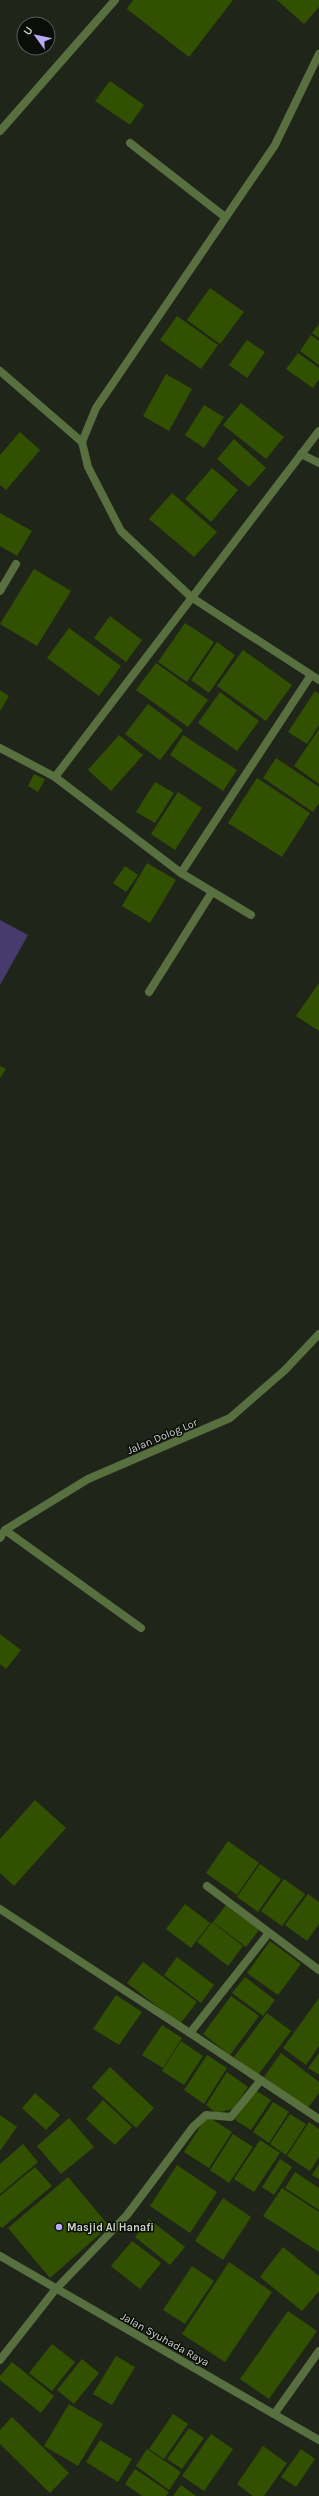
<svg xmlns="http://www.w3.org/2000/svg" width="319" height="2496" font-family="Karla,sans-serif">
  <rect width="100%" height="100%" fill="#1f2519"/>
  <path fill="#463b6c" d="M0,920L28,935L0,985Z"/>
  <g fill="#325100">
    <path d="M133,0H233L189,57L127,9Z"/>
    <path d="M277,0H319V7L304,24Z"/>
    <path d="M110,81L144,105L130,125L95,101Z"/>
    <path d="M210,288L244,312L220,344L187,320Z"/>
    <path d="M177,316L218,345L201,369L160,340Z"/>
    <path d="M319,324V338L312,333Z"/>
    <path d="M311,335L319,341V365L300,351Z"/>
    <path d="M247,340L265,352L247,378L229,365Z"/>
    <path d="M298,353L319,368V379L313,388L286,369Z"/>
    <path d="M166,374L192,389L169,431L143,416Z"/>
    <path d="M241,403L284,437L266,459L223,425Z"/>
    <path d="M204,405L224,417L204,448L185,435Z"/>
    <path d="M20,432L40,450L6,490L0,485V455Z"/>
    <path d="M234,439L266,468L249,487L217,459Z"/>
    <path d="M212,468L238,490L211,522L185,499Z"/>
    <path d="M172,493L217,532L194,557L149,519Z"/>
    <path d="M0,513L32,531L17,556L0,546Z"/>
    <path d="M34,569L71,591L37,646L0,624Z"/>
    <path d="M110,616L142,640L126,662L94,638Z"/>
    <path d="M185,623L214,642L187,682L158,662Z"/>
    <path d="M69,628L121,666L99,696L47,658Z"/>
    <path d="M217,642L235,655L209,693L191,680Z"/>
    <path d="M243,650L292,685L266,721L217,686Z"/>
    <path d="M156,663L208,700L188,727L136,690Z"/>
    <path d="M0,690L9,696L0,711Z"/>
    <path d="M315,691L319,694V725L307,744L288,732Z"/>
    <path d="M220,692L259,721L237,751L198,723Z"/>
    <path d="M148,704L183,730L160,760L125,734Z"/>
    <path d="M319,729V784L294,766Z"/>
    <path d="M119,735L143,755L111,791L88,770Z"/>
    <path d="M183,735L237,770L223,791L170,755Z"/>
    <path d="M276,758L319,787V803L313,812L263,778Z"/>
    <path d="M34,774L45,779L38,792L28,786Z"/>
    <path d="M257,778L310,813L282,857L228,823Z"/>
    <path d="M155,782L174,793L155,823L136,812Z"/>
    <path d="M178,792L202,808L175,850L151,834Z"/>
    <path d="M147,863L176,880L150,923L122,906Z"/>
    <path d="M125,866L138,875L126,892L113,883Z"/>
    <path d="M319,983V1031L296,1016Z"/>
    <path d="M0,1066L6,1069L0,1078Z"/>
    <path d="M0,1634L21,1650L6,1669L0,1664Z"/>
    <path d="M35,1800L66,1828L14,1886L0,1873V1839Z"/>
    <path d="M228,1841L259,1863L237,1895L206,1873Z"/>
    <path d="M260,1864L281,1879L258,1912L237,1897Z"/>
    <path d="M284,1879L305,1894L282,1926L261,1911Z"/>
    <path d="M308,1894L319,1902V1924L307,1941L285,1925Z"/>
    <path d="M185,1904L210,1923L191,1948L166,1929Z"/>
    <path d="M226,1905L259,1930L246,1947L213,1922Z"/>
    <path d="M212,1922L243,1946L228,1966L197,1942Z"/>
    <path d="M270,1941L301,1964L278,1995L247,1973Z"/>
    <path d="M177,1957L214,1985L201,2003L164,1975Z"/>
    <path d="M143,1962L197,2002L180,2024L127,1983Z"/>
    <path d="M245,1977L275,2000L263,2016L232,1993Z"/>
    <path d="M116,1995L142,2012L119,2045L93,2029Z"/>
    <path d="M231,1996L259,2016L230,2055L203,2034Z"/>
    <path d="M319,1998V2046L306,2065L283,2048Z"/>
    <path d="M267,2013L291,2031L258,2075L234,2057Z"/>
    <path d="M162,2025L182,2038L163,2068L142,2055Z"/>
    <path d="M181,2041L203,2056L184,2085L162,2071Z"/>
    <path d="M281,2053L319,2082V2093L307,2109L264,2077Z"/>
    <path d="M319,2053V2075L308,2068Z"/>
    <path d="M207,2055L227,2068L204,2104L184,2090Z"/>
    <path d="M110,2067L154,2108L136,2128L92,2087Z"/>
    <path d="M227,2072L248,2087L233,2109L216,2113L206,2105Z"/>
    <path d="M255,2090L271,2100L251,2130L235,2120Z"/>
    <path d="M35,2093L60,2115L46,2130L22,2108Z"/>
    <path d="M103,2100L132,2127L115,2145L86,2119Z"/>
    <path d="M273,2102L289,2112L269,2143L253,2132Z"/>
    <path d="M290,2114L306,2124L286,2155L270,2144Z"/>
    <path d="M0,2115L17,2127L0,2151Z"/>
    <path d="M207,2116L232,2132L209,2168L184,2152Z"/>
    <path d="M69,2118L94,2147L61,2174L37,2146Z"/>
    <path d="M309,2122L319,2129V2157L310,2171L287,2156Z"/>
    <path d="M233,2134L253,2147L229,2183L210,2170Z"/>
    <path d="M260,2140L280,2153L254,2192L234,2179Z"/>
    <path d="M23,2144L38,2162L0,2194V2164Z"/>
    <path d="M280,2159L292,2167L274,2195L262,2187Z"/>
    <path d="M319,2164V2179L312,2175Z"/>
    <path d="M177,2165L217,2192L190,2233L150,2206Z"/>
    <path d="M35,2167L52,2186L2,2228L0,2226V2196Z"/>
    <path d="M295,2172L319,2188V2210L285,2188Z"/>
    <path d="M68,2177L109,2226L50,2278L8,2228Z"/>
    <path d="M282,2188L319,2212V2252L263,2216Z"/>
    <path d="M223,2198L251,2217L223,2260L195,2241Z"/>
    <path d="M149,2219L185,2247L170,2265L135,2237Z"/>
    <path d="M132,2241L161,2263L140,2289L111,2266Z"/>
    <path d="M283,2247L319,2276V2291L302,2311L260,2277Z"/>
    <path d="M229,2262L272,2292L225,2362L182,2334Z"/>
    <path d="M192,2266L214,2281L185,2324L163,2310Z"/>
    <path d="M288,2311L317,2331L269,2399L240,2379Z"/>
    <path d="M52,2344L75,2362L52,2391L29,2373Z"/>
    <path d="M116,2356L135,2367L112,2405L93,2394Z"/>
    <path d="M82,2359L99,2373L74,2404L57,2390Z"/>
    <path d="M12,2362L54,2396L41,2413L0,2380V2376Z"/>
    <path d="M69,2404L103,2424L78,2466L44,2446Z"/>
    <path d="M173,2414L188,2424L164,2459L149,2449Z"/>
    <path d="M12,2417L69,2473L50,2493L0,2444V2430Z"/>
    <path d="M189,2428L204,2438L182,2469L167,2459Z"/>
    <path d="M211,2434L233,2449L204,2491L182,2476Z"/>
    <path d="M100,2440L132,2459L118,2482L86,2462Z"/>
    <path d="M263,2446L287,2463L264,2496H253L237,2484Z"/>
    <path d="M147,2449L181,2472L169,2490L136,2466Z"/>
    <path d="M301,2449L315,2459L296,2487L281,2477Z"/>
    <path d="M135,2469L169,2492L166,2496H142L125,2484Z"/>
    <path d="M181,2485L196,2496H173Z"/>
  </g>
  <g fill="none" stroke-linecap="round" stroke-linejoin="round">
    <g stroke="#586f40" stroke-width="8">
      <path d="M319,54L275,145L96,408L82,442L88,467L121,531L191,597L319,680"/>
      <path d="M0,131L115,0"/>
      <path d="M130,143L225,217"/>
      <path d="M0,371L82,442"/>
      <path d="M301,454L319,463"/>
      <path d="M0,591L16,564"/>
      <path d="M0,748L55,777L181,873L251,915"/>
      <path d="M55,777L319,431"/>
      <path d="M181,873L311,675"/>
      <path d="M149,992L212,892"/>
      <path d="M5,1530L141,1628"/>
      <path d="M0,1538L5,1530L88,1479L230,1418L285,1370L319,1334"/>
      <path d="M207,1886L319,1970"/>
      <path d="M0,1909L190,2033"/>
      <path d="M268,1934L190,2033L319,2119"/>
      <path d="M0,2360L55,2290L127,2215L193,2127L206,2115L231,2117L261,2080"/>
      <path d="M275,2413L319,2351"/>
    </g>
    <path stroke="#586f40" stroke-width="8" d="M0,2256L319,2440"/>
  </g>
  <circle fill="#b9abf7" stroke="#0a0d08" stroke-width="1.5" cx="59" cy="2227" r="4"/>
  <g text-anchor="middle" stroke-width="3" stroke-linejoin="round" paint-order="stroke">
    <g font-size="11" fill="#cfd3cb" stroke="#0a0d08">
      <text transform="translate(162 1436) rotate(-23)" y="4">Jalan Dolog Lor</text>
      <text transform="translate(165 2339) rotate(29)" y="4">Jalan Syuhada Raya</text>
    </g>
    <g font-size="11" font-weight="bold" fill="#cfd3cb" stroke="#0a0d08" text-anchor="start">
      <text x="67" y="2231">Masjid Al Hanafi</text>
    </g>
  </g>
  <g transform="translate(36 36) rotate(303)"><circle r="19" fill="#0a0d08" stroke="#595c56"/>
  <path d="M0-3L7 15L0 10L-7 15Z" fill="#b9abf7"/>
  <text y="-6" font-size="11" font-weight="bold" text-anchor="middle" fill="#cfd3cb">U</text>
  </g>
</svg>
